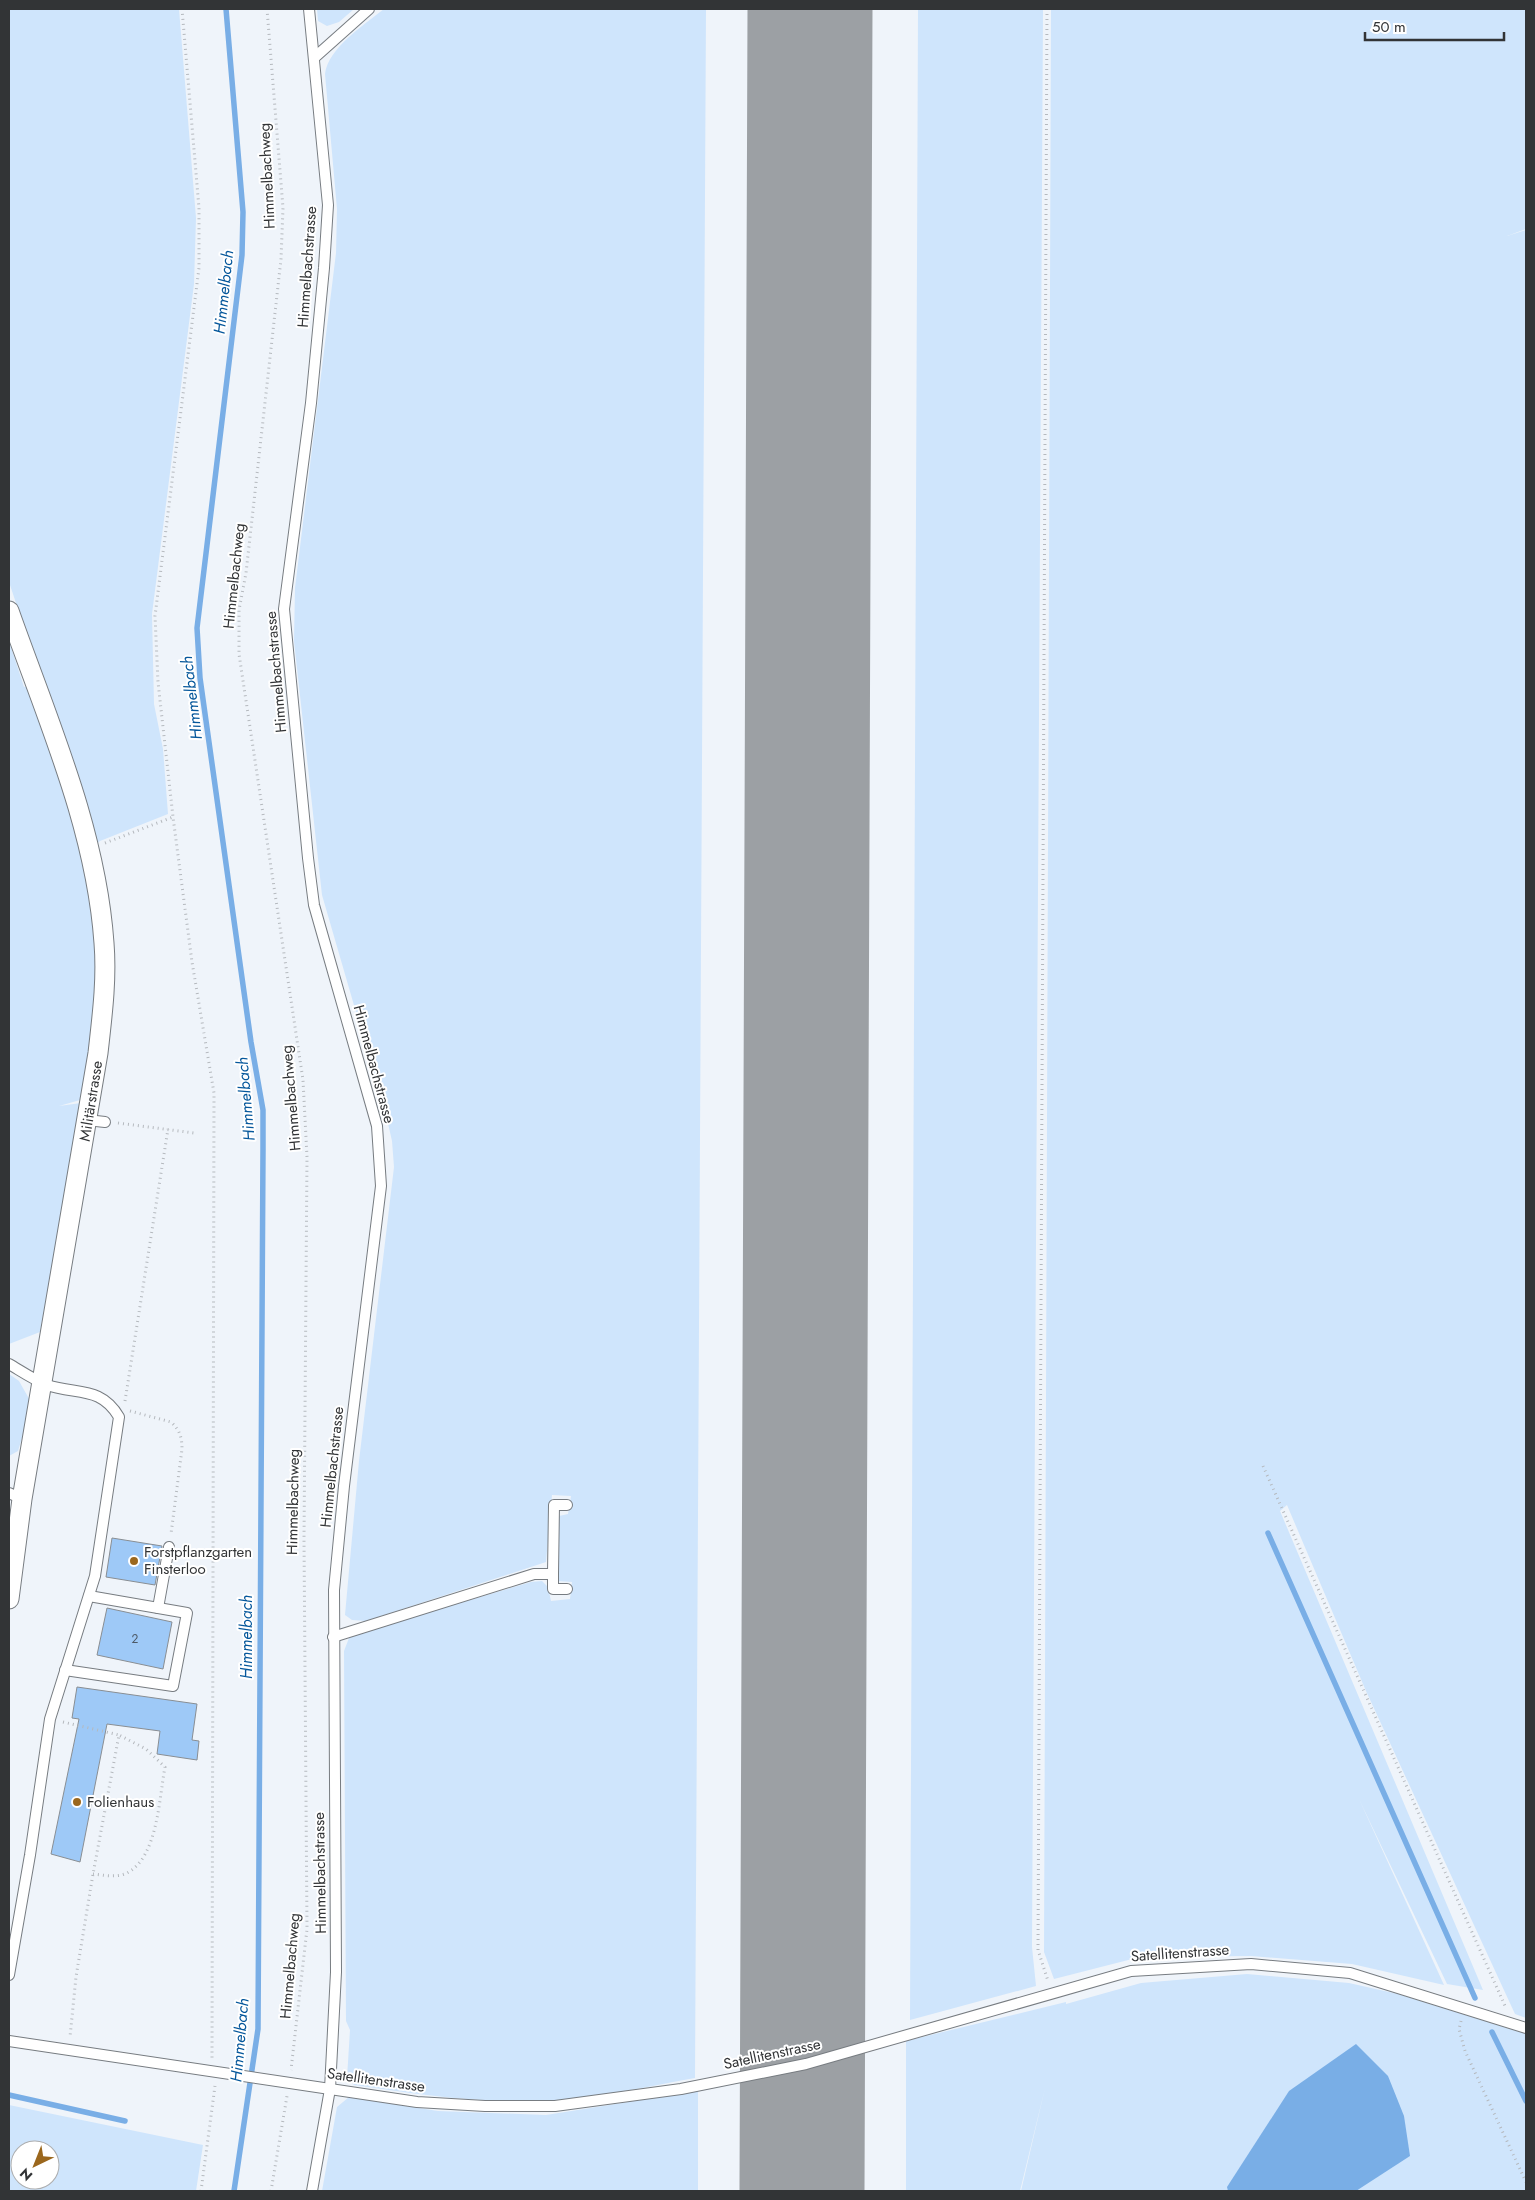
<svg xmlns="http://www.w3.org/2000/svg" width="1535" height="2200" font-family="Jost,sans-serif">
  <rect width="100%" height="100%" fill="#eff4fa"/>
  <g fill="#cfe5fc" fill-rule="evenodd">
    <path d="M9,9H179L196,218L194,284L152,614L154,704L163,749L168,814L100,841L90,849L97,946L92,1038L80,1100L59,1106L81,1103L40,1332L9,1344V641L24,687L43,684L9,582Z"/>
    <path d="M317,9H354L339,22L327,26L318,21Z"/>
    <path d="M384,9H706L695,2078C651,2086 605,2096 559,2100C490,2105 421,2095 354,2085L347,2078L350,2030L346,2021L344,1651L349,1638L357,1633L531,1582L542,1581L548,1587L551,1601L570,1599L572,1582L558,1581L559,1516L568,1514L571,1496L552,1495L546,1562L366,1621L352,1620L345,1615L359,1461L394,1167L392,1141L387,1119L322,895L294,641L295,588L336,253L337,209L325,74C328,48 364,25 384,9Z"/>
    <path d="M918,9H1043L1032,1947L1036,1986L910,2020Z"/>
    <path d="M1051,9H1526V229L1507,236L1526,230V2018L1515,2014L1366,1691L1287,1505L1280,1511L1483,1990L1447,1984L1359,1799L1444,1985L1352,1964L1251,1956L1140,1957L1054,1979L1044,1952Z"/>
    <path d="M9,1374L19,1381L32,1404L18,1451L9,1456Z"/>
    <path d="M1247,1974L1349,1983L1398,1994L1526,2034V2191H1021L1045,2088L1020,2191H906V2041L1066,2002V2004L1141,1983Z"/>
    <path d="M698,2091V2191H322L337,2107L349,2097L438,2111L546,2115Z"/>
    <path d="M9,2105L203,2145L196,2191H9ZM20,2150H50V2180H20Z"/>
  </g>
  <path fill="#79aee6" d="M1356,2044L1388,2076L1404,2116L1410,2156L1356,2191H1228L1227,2187L1289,2091Z"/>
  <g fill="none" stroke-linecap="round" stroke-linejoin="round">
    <g stroke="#79aee6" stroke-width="5.5">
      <path d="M226,9L243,212L242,255L197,628L200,678L251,1042L263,1110V1149L258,2029L234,2191"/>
      <path d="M1268,1533L1475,1998"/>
      <path d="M1492,2032L1526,2101"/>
      <path d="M9,2095L125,2121"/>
    </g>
    <path stroke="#9ca0a4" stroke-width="125" d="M802,2191L810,9"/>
  </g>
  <g fill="#9ec9f7" stroke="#898e93">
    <path d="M112,1538L162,1546L155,1585L106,1577Z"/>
    <path d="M107,1608L172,1622L163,1669L97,1655Z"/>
    <path d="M77,1687L197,1704L192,1740L199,1741L197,1760L157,1754L160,1731L107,1724L80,1862L51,1854L79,1719L72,1718Z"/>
  </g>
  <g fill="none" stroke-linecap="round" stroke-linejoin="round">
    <g stroke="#777c81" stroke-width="12">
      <g id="service">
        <path d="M309,9L328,205L324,268L311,403L284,609L308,858L314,905L377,1126L381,1186L344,1486L334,1590L336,1972L330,2089L312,2191"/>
        <path d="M314,58L369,9"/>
        <path d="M87,1120L105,1122"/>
        <path d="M9,1364C21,1371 34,1380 47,1385C77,1395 101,1386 119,1417L95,1576L50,1719L30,1855L9,1975"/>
        <path d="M9,1493L22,1499"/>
        <path d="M553,1574L554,1505H567"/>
        <path d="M158,1608L169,1547"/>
        <path d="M333,1637L534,1574H553V1589H567"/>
        <path d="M65,1670L173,1686L187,1613L89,1596"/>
        <path d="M9,2041L417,2102L485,2106H555L681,2089L806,2064L1131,1971L1251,1964L1350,1973L1526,2028"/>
      </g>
    </g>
    <g stroke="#777c81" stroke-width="21">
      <path id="minor" d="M9,611C47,719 96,828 104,943C107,980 102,1017 98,1053L22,1499L9,1599"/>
    </g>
    <g stroke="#b5b9be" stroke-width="3" stroke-dasharray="1 4" stroke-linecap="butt">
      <path d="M182,9L199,208V268L155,616L158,682L173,817L192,962L214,1093L212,2058"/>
      <path d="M267,9L283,208L281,259L246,573L239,610V654L303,1080L307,1157L304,1540L307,1929L291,2070"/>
      <path d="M1047,9L1038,1950L1048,1981"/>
      <path d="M105,843L173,817"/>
      <path d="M118,1123L194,1133"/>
      <path d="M125,1401L168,1129"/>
      <path d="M130,1411L171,1422C180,1430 182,1438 182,1449L171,1534"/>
      <path d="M1263,1466L1506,2008"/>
      <path d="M63,1722L119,1735L93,1874L76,1977L70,2037"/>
      <path d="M93,1874C103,1875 117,1878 127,1873C158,1857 159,1798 165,1767L146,1749L119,1735"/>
      <path d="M1461,2021L1459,2029L1465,2051L1526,2182"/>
      <path d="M201,2191L215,2086"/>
      <path d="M271,2191L287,2096"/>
    </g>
    <use href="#service" stroke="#fff" stroke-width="10"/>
    <use href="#minor" stroke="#fff" stroke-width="19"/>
  </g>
  <g fill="#9b671d" stroke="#fff" stroke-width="2">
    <circle cx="134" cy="1561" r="5"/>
    <circle cx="77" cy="1802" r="5"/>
  </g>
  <g text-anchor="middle" stroke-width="4" stroke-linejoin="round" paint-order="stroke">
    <g font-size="12" fill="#4d5966">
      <text x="135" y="1643">2</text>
    </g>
    <g font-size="15" fill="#323436" stroke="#fff">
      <text transform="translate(267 176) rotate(-93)" y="5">Himmelbachweg</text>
      <text transform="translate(307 267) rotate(-86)" y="5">Himmelbachstrasse</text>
      <text transform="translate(234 576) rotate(-84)" y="5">Himmelbachweg</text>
      <text transform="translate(276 672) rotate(-95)" y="5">Himmelbachstrasse</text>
      <text transform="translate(374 1064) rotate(75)" y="5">Himmelbachstrasse</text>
      <text transform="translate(291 1098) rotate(-95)" y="5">Himmelbachweg</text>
      <text transform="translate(91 1101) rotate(-81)" y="5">Militärstrasse</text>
      <text transform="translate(332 1467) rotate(-84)" y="5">Himmelbachstrasse</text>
      <text transform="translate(293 1502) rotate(-89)" y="5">Himmelbachweg</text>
      <text transform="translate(320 1873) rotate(-91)" y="5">Himmelbachstrasse</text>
      <text transform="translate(1180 1953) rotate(-4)" y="5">Satellitenstrasse</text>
      <text transform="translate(290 1966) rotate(-85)" y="5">Himmelbachweg</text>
      <text transform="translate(772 2054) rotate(-12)" y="5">Satellitenstrasse</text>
      <text transform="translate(376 2080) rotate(8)" y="5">Satellitenstrasse</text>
    </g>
    <g font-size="15" fill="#323436" stroke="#fff" text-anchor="start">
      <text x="144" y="1557">Forstpflanzgarten<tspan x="144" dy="17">Finsterloo</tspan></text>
      <text x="87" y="1807">Folienhaus</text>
    </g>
    <g font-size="16" font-style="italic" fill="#05579b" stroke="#fff">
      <text transform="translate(223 292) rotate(-84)" y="6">Himmelbach</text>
      <text transform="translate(191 698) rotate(-97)" y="6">Himmelbach</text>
      <text transform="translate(245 1099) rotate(-95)" y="6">Himmelbach</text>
      <text transform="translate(246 1637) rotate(-90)" y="6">Himmelbach</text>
      <text transform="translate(239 2040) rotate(-85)" y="6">Himmelbach</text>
    </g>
  </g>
  <rect width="1535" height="2200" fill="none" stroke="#323436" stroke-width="20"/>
  <g transform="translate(35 2165) rotate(223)"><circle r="24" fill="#ffffff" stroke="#adaeaf"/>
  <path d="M0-4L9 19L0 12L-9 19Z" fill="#9b671d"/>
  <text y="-8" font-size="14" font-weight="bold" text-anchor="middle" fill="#323436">N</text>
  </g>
  <path d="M1365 32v8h139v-8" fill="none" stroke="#323436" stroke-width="2.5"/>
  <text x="1372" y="32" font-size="15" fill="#323436" stroke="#ffffff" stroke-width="4" paint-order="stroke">50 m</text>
</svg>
